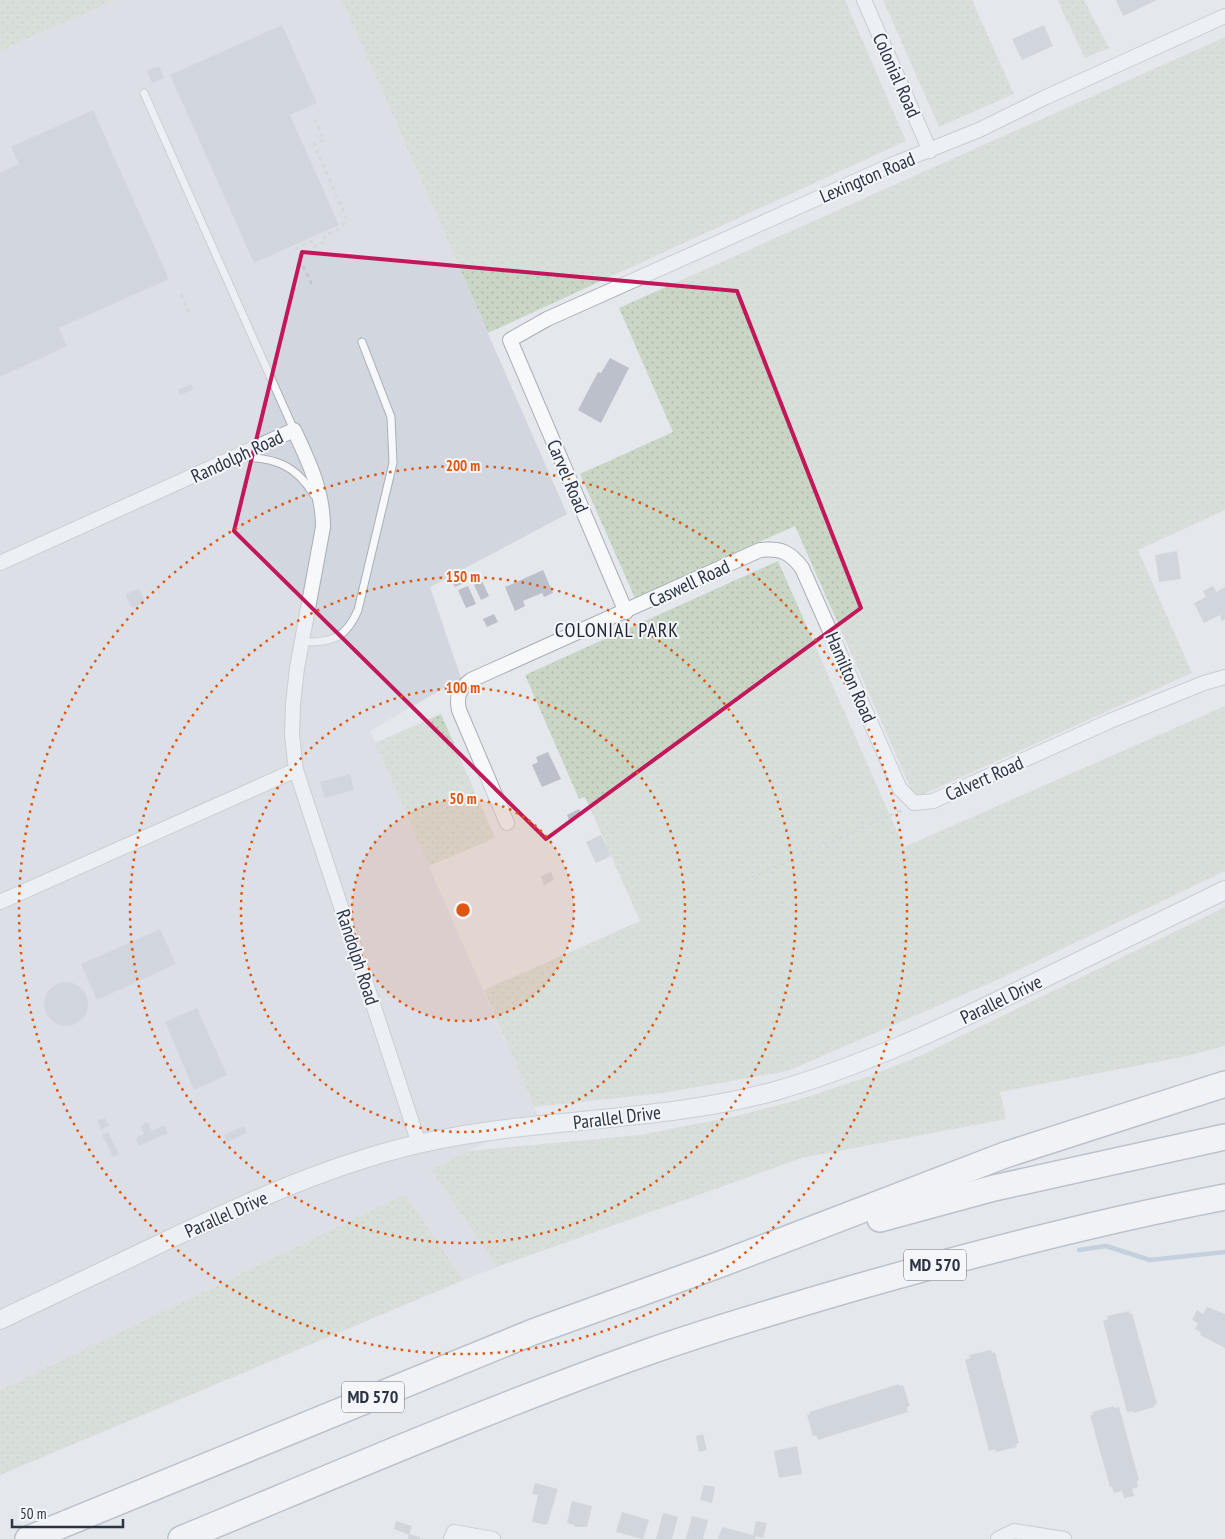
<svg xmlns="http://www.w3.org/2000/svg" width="1225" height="1539" font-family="'PT Sans Narrow',sans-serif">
  <defs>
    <pattern id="park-dots" width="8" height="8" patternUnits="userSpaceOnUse" patternTransform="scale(1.25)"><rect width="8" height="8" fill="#c9d6c5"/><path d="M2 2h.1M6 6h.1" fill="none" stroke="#adb8ab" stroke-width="1.8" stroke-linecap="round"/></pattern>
  </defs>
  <rect width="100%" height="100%" fill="#e4e7ec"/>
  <path fill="#d2d6de" d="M115,0H342L567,514L430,587L461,678L370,731L538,1116L431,1170L497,1267L464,1280L405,1194L0,1390V51Z"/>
  <g fill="url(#park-dots)">
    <path d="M0,0H115L0,51Z"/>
    <path d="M342,0H845L906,141L488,333Z"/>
    <path d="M883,0H972L1014,94L939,127Z"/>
    <path d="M1057,0H1084L1109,48L1085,58Z"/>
    <path d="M1225,37V510L1138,550L1192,673L915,798L795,526L635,598L580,474L673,432L619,308Z"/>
    <path d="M778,561L904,847L1225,706V871L997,980L788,1071L663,1093L534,1107L484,990L640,921L585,797L579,799L525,675Z"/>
    <path d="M441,714L495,838L429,866L375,743Z"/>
    <path d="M1225,907V1046L1187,1056L1000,1092L1006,1119L802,1158L497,1267L431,1170L468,1151L639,1135L732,1117L798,1100L870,1076L924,1054Z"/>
    <path d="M405,1194L464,1280L0,1475V1390Z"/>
  </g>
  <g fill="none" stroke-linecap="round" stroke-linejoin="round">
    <path stroke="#9fb4cc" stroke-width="4.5" d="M1079,1250L1106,1246L1150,1260L1225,1252"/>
  </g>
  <g fill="#bbc0ca">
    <path d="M1116,0H1157L1123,16Z"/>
    <path d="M282,25L317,103L290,115L339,225L254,263L170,75Z"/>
    <path d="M1044,25L1053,46L1022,60L1012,39Z"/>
    <path d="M159,66L164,78L152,83L147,71Z"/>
    <path d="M93,110L169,279L59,328L67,346L0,377V173L19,164L11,147Z"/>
    <path d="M610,358L629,368L601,423L578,410L598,372L601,373Z"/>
    <path d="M191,384L194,389L180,395L178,390Z"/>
    <path d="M1177,551L1181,579L1159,582L1155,555Z"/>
    <path d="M543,570L553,593L544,597L542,593L523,601L525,606L515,611L505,587Z"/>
    <path d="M461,577L464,583L455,587L452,581Z"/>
    <path d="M482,581L489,596L481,600L474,585Z"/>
    <path d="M468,586L476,604L466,608L458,590Z"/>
    <path d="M1213,586L1216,592L1225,587V619L1222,621L1220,615L1204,623L1194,603L1206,597L1203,591Z"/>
    <path d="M139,588L145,602L132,608L125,595Z"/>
    <path d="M494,614L498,622L487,627L483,619Z"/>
    <path d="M548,752L561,779L542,787L532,765L538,762L536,757Z"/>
    <path d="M350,774L354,790L325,798L320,782Z"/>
    <path d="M579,809L581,814L569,820L567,815Z"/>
    <path d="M601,835L611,856L596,863L586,842Z"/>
    <path d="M551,872L554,880L544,885L541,876Z"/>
    <path d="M160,929L176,964L97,1000L81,964Z"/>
    <circle cx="66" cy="1004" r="22"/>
    <path d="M197,1008L227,1075L194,1090L165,1022Z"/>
    <path d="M105,1118L109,1126L101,1130L97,1121Z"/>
    <path d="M148,1122L152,1131L164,1125L168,1133L139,1146L135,1138L144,1134L140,1126Z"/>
    <path d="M244,1126L247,1133L227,1142L224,1135Z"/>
    <path d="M108,1132L119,1154L113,1157L102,1135Z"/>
    <path d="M1207,1307L1225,1314V1348L1200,1335L1201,1332L1195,1329L1198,1323L1192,1320L1197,1310L1203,1314Z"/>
    <path d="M1129,1311L1130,1314L1132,1313L1157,1404L1154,1405V1407L1133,1413V1411L1127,1412L1103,1321L1108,1319L1107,1316Z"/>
    <path d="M991,1350L992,1353L995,1352L1019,1443L1016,1444L1017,1447L996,1452L995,1449L989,1451L965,1360L970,1358L969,1355Z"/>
    <path d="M899,1384L900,1386L903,1385L910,1406L907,1407L908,1412L818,1440L816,1435L813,1436L807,1415L810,1414L809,1412Z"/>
    <path d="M1114,1406V1408L1119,1407L1139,1480L1137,1481L1138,1487L1132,1489L1134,1496L1124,1498L1122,1491L1114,1493L1112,1487H1110L1090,1415H1093L1092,1412Z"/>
    <path d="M703,1434L707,1450L699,1452L696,1436Z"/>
    <path d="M797,1446L802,1474L779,1478L774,1451Z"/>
    <path d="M535,1483L558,1489L547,1525L532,1522L538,1495L532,1494Z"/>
    <path d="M704,1485L715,1487L712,1503L700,1500Z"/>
    <path d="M572,1501L592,1506L587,1527H574L575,1525L567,1523Z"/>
    <path d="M622,1512L649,1520L643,1539L616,1532Z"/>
    <path d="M663,1513L678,1517L672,1539H656Z"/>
    <path d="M692,1516L708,1520L703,1539H686Z"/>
    <path d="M396,1521L412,1526L409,1535L394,1529Z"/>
    <path d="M756,1521L767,1523L763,1538L756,1536L755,1539H718L722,1527L753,1535Z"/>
    <path d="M409,1534L420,1537V1539H408Z"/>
  </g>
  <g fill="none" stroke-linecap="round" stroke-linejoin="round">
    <g stroke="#a9aeb7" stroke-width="9">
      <g id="service">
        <path d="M144,93L294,430"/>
        <path d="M242,457C275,458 296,465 314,495"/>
        <path d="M302,642C332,643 346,638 358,610L393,463L391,417L362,342"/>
      </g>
    </g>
    <g stroke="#a9aeb7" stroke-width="16">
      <g id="minor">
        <path d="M864,0L930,151"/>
        <path d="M0,563L294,430C309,462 323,491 323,527L297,668L293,704L292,735L296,770L419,1144"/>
        <path d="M626,612L510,340L547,319L894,164L979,130L1044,98L1225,16"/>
        <path d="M507,823L459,710C456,696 459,689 471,680L760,550C781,548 790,552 802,568L900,789L914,803L933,801L1110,721L1204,683L1225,677"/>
        <path d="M0,902L296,770"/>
        <path d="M451,1539L454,1532L493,1539"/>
        <path d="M998,1539L1014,1531L1064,1539"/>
      </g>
    </g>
    <g stroke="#a9aeb7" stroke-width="20">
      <path id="tertiary" d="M0,1320C57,1293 115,1265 172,1238C251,1201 332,1164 418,1144C535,1117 659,1123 775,1091C862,1066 943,1028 1024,988C1091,955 1158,922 1225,890"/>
    </g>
    <g stroke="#8b94a3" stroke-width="28">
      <g id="motorway">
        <path d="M880,1219L994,1188L1225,1137"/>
        <path d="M28,1539L533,1332L721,1264L1005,1155L1225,1084"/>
        <path d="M181,1539C336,1475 490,1408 648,1352C716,1328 785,1308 854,1288C977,1253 1100,1221 1225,1197"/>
      </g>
    </g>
    <g stroke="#c2c5cb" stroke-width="2.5" stroke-dasharray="4 4" stroke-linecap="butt">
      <path d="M295,249L311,241L314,247L326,241L324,236L341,228L346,217L314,144L324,140L315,120"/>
      <path d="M303,266L313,287"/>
      <path d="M181,294L190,316"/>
      <path d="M744,881L902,810"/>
    </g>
    <use href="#service" stroke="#f7f8fa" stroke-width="7"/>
    <use href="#minor" stroke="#f7f8fa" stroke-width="14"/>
    <use href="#tertiary" stroke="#f7f8fa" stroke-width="18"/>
    <use href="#motorway" stroke="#fff" stroke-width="25"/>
  </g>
  <path d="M0 0H1225V1539H0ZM302,252L737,291L861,608L546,839L234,531Z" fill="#e4e7ec" fill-opacity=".55" fill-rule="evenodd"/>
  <path fill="none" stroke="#c2185b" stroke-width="4" stroke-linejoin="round" d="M302,252L737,291L861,608L546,839L234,531Z"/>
  <circle cx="463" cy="910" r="111" fill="#df570f" fill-opacity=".12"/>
  <g fill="none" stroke="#df570f" stroke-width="2.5" stroke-dasharray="2.5 5">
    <circle cx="463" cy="910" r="111"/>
    <circle cx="463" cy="910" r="222"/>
    <circle cx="463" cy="910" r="333"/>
    <circle cx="463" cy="910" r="444"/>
  </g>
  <g text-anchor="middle" stroke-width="4" stroke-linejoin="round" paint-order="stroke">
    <g fill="#f4f6f9" stroke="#676e7b" stroke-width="1">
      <rect x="904" y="1249.5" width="62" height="31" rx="4"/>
      <rect x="342" y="1381.5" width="62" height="31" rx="4"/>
    </g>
    <g font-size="18" font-weight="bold" fill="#2b3445">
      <text x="935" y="1271">MD 570</text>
      <text x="373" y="1403">MD 570</text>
    </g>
    <g font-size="19" fill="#2b3445" stroke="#f4f6f9">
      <text transform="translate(897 75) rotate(66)" y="7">Colonial Road</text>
      <text transform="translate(867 177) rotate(-23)" y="7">Lexington Road</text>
      <text transform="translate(237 456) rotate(-25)" y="7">Randolph Road</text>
      <text transform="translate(568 476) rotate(67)" y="7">Carvel Road</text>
      <text transform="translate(689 583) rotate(-25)" y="7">Caswell Road</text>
      <text transform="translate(851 677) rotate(66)" y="7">Hamilton Road</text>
      <text transform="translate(984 778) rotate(-24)" y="7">Calvert Road</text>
      <text transform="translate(358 957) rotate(72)" y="7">Randolph Road</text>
      <text transform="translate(1001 999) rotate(-26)" y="7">Parallel Drive</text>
      <text transform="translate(617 1117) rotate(-7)" y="7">Parallel Drive</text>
      <text transform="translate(226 1214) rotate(-24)" y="7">Parallel Drive</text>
    </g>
    <g font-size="20" letter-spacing="1" fill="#1d2536" stroke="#f4f6f9">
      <text x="617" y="637">COLONIAL PARK</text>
    </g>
  </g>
  <circle cx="463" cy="910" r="8" fill="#df570f" stroke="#f4f6f9" stroke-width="2.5"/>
  <g font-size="15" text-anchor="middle" font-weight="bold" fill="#df570f" stroke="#f4f6f9" stroke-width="4" stroke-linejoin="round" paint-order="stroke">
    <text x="463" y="471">200 m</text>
    <text x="463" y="582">150 m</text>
    <text x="463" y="693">100 m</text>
    <text x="463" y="804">50 m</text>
  </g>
  <path d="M12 1519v8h111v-8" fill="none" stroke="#2b3445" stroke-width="2.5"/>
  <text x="20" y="1519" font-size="15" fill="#2b3445" stroke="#f4f6f9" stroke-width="4" paint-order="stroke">50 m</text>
</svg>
